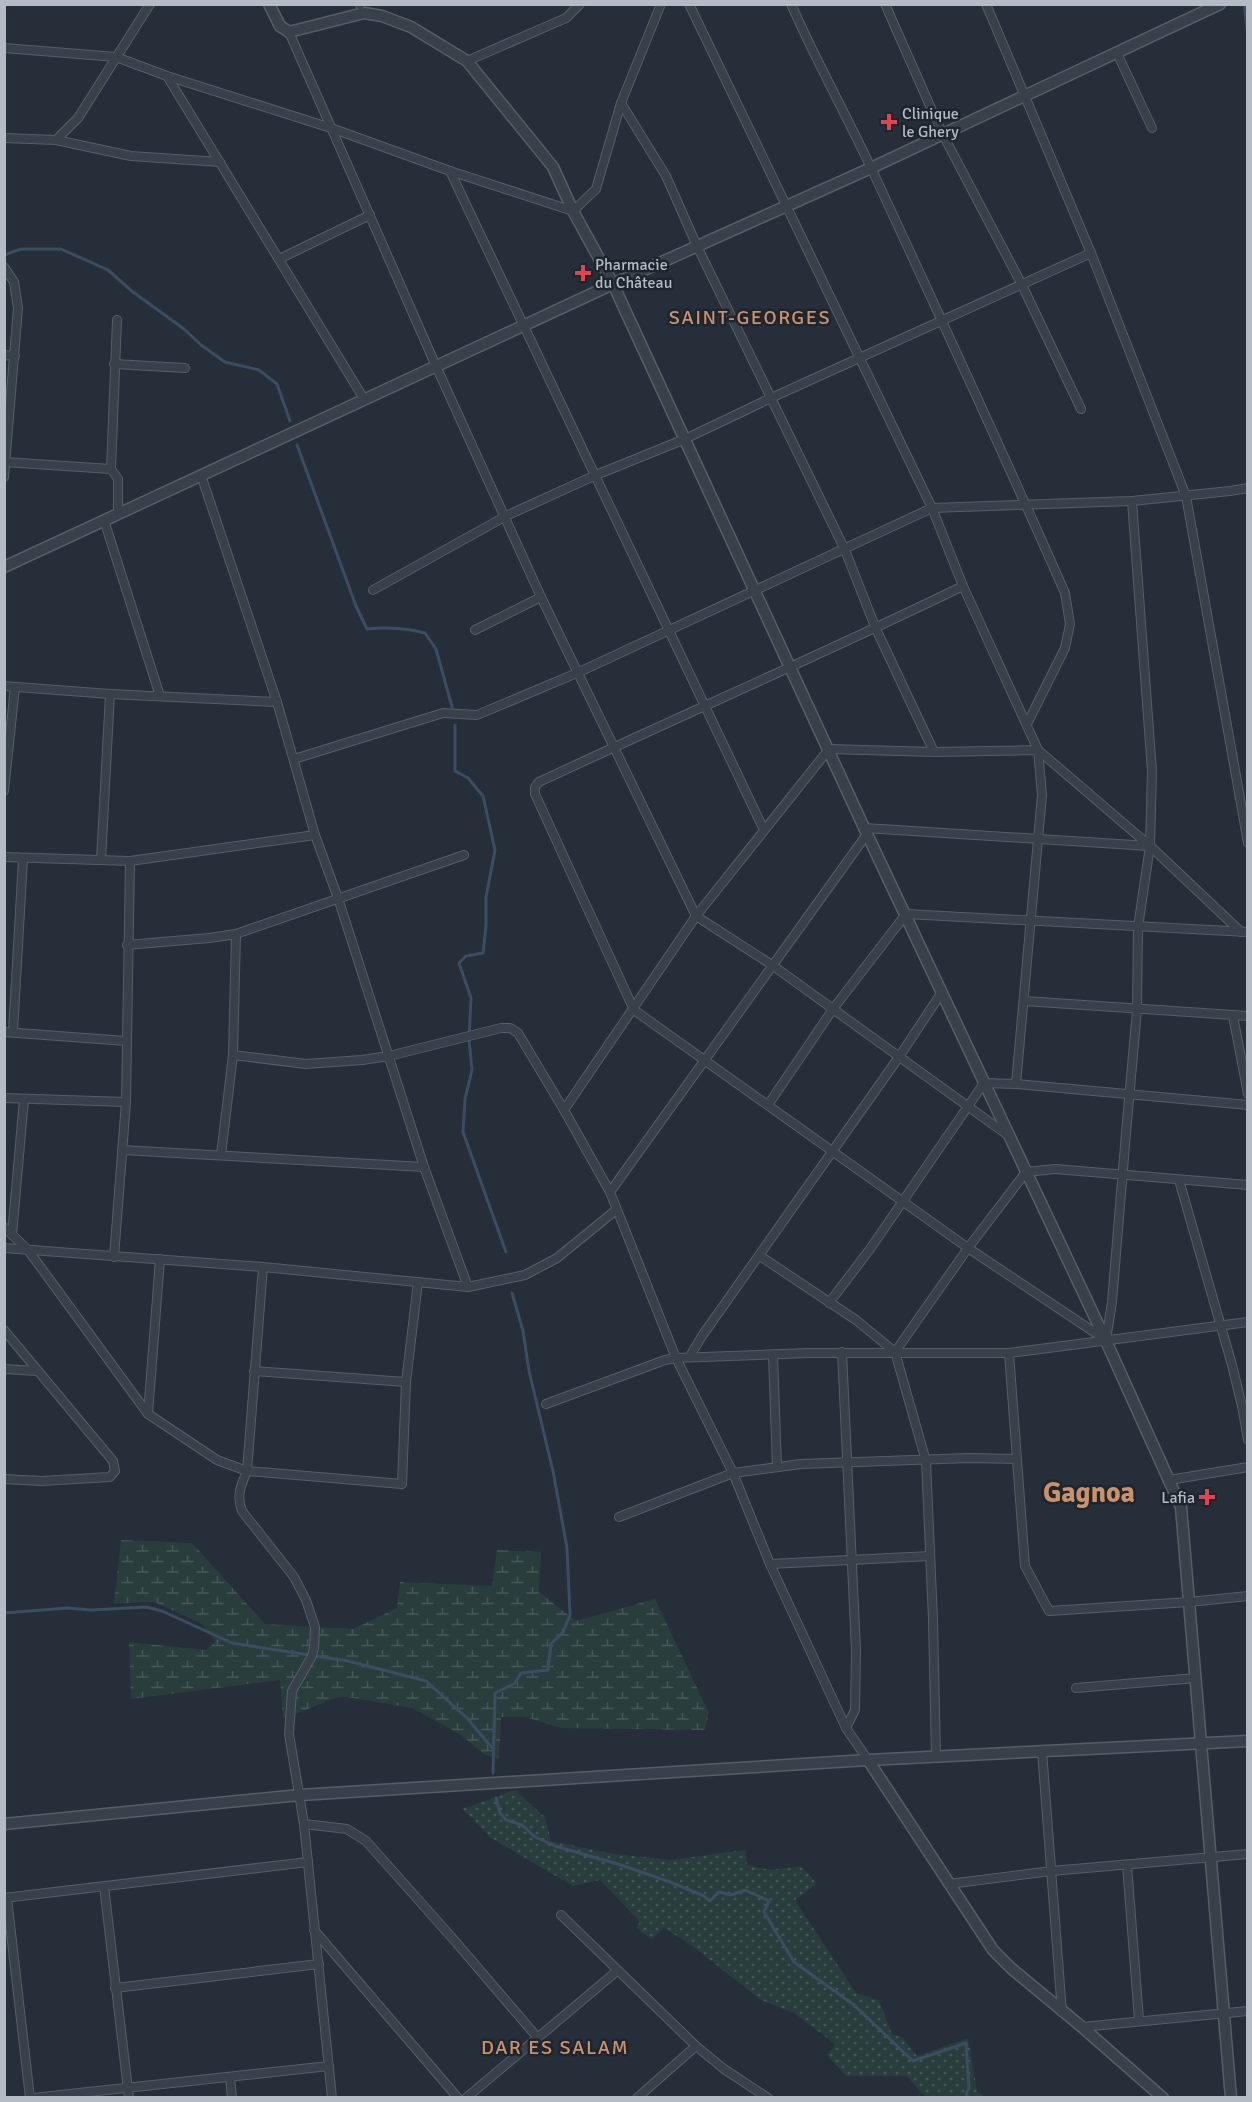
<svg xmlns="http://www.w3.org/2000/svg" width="1252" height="2102" font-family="Signika,sans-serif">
  <defs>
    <pattern id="grass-dots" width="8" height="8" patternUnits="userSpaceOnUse" patternTransform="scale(1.5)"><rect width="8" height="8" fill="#2a3d3d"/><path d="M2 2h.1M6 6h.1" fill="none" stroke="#465758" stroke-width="1.8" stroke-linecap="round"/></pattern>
    <pattern id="wetland-marsh" width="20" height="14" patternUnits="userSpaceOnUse" patternTransform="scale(1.5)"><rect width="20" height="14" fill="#2a3d3d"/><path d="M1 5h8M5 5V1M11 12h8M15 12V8" fill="none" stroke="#465758"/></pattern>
  </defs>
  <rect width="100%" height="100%" fill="#252e39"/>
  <path fill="url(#grass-dots)" d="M515,1790L545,1817L551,1841L614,1854L671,1860L745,1850L747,1865L771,1870L801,1866L817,1884L795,1900L856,1993L879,2000L892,2034L903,2038L917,2056L968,2038L977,2091L985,2097H925L907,2076H846L827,2055L835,2044L794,2013L761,2000L691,1945L664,1928L652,1939L636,1928L640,1922L600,1880L573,1886L491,1838L462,1809Z"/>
  <path fill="url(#wetland-marsh)" d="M121,1540L192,1543L265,1624L353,1629L397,1608L400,1582L492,1586L497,1550L541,1552L539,1592L576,1621L655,1599L709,1713L705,1730L561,1728L525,1717H501L499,1760L484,1754L461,1735L412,1708L347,1697L335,1698L288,1717L283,1718L280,1680L131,1699L129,1642L206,1650L215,1641L202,1624L155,1602L114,1603Z"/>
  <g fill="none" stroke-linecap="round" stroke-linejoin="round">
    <g stroke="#3c4c61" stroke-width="3">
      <path d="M1244,4L1248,36"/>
      <path d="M4,255L21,249H61L108,270L133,292L184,329L201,345L225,362L259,370L277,384L290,421"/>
      <path d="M297,445L356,606L367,629C387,627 405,628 425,633L436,649L452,707"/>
      <path d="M455,725V771L468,778L483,796L495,850L486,897V926L483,953L466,956L459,963L471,998L469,1040L472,1070L465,1099L463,1132L506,1252"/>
      <path d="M4,1613L67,1608L91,1610L146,1607L162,1611L232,1643L348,1661L426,1681L467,1718L493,1749"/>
      <path d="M493,1773L495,1693L514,1684L521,1673L548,1670L551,1644L563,1632L570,1615L567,1548L553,1471L529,1371L523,1331L512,1293"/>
      <path d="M496,1798L500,1813L506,1820L522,1825L535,1837L555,1846L621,1865L670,1882L702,1895L710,1901L719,1892L731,1895L745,1890L769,1901L764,1912L794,1962L854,2005L913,2061L966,2043L969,2088L965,2098"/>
    </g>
    <g stroke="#575e68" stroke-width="10">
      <g id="minor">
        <path d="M689,4L932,508L963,586L1038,750L1042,795L1016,1084"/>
        <path d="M791,4C816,61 847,116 873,172C938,312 1003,452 1065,593L1070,624L1065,648L1027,724"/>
        <path d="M885,4L942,133L1022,285L1081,409"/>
        <path d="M986,4L1091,253L1186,496L1248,843"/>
        <path d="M360,5L361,4"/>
        <path d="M289,32L436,366L541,597L696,916L772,965L1009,1136"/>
        <path d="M4,48L116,57L167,76L331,128L450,171L573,211L596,189L621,103L661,4"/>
        <path d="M1117,53L1152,128"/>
        <path d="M467,61L566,18L580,4"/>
        <path d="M167,76L364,399"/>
        <path d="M621,103L666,176L697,246L845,550L876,629L934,752"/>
        <path d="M4,138L56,140L131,156L220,162"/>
        <path d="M56,140L78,118L150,4"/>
        <path d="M450,171L764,830"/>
        <path d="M279,259L370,215"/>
        <path d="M4,267L14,282L18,308L4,477"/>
        <path d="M4,355L15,356"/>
        <path d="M114,364L185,368"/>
        <path d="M4,462L111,469L118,479V513"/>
        <path d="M111,469L117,320"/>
        <path d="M201,475L277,702L315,835L338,898L424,1167L468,1287"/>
        <path d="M104,520L160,696"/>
        <path d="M963,586C823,654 680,716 539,782L535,787V794L634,1010L968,1248L1106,1340"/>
        <path d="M373,590L506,516L596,475L685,439L771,398L1091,253"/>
        <path d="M475,630L541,597"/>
        <path d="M4,686L110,694L277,702"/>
        <path d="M294,759L443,713L477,715L577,673L932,508L1132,501L1230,491L1248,488"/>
        <path d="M4,791L15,687"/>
        <path d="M865,828L1149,846"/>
        <path d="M4,857L130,861L315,835"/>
        <path d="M101,860L110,694"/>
        <path d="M127,945L209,938L236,934L464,855"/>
        <path d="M1024,1001L1248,1016"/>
        <path d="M1233,1016L1248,1094"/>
        <path d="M4,1032L126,1041"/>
        <path d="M13,1032L23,859"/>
        <path d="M233,1055L306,1064L362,1060L389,1056L501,1028H510L518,1033L564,1110L610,1192L676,1358L733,1473L770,1564L846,1728L868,1760"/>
        <path d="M4,1098L126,1102"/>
        <path d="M768,1105L833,1009L906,914L1248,932"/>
        <path d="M564,1110L696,916L829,749L934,752L1038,750L1150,846L1241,932"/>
        <path d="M122,1150L424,1167"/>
        <path d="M221,1155L233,1055L236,934"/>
        <path d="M1179,1180L1232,1365L1242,1406L1248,1440"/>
        <path d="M610,1192L867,834"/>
        <path d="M4,1227L28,1250L148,1414L217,1460L247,1471L402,1484L406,1382L418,1282"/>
        <path d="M12,1235L24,1099"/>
        <path d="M4,1248L263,1267L468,1287L525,1275L557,1258L616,1210"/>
        <path d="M760,1256L856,1320L895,1352L926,1461L933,1619L936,1757"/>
        <path d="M114,1257L126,1102L130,861"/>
        <path d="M263,1267L247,1471C241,1485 236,1496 242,1511L294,1577L306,1600L315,1627L314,1648L312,1656L292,1691L289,1734L304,1824L332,2098"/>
        <path d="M829,1303L870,1249L984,1083L1016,1084L1248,1105"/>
        <path d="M4,1330L113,1461L115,1471L110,1477L42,1481L4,1479"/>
        <path d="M1106,1340L1112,1302L1126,1133L1137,1010L1138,927L1150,846L1152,771L1132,501"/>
        <path d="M842,1352L856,1650L855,1710L846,1728"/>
        <path d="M895,1352L968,1248L1026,1172L1055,1169L1248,1185"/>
        <path d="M1009,1353L1025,1566L1049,1611L1189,1602L1248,1596"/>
        <path d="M773,1355L777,1467"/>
        <path d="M690,1356L702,1336L899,1057L942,992"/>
        <path d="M4,1369L38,1371"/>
        <path d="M254,1371L406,1382"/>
        <path d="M546,1404L665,1360L676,1358L809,1353H1009L1248,1322"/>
        <path d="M148,1414L160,1259"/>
        <path d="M1169,1480L1248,1467"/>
        <path d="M619,1517L733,1473L801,1464L969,1458L1016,1459"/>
        <path d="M770,1564L930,1556"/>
        <path d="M1076,1688L1196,1678"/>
        <path d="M1042,1751L1062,2012"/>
        <path d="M304,1824L347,1829L366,1841L454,1940L537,2037"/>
        <path d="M1127,1865L1139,2020"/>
        <path d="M949,1884L1051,1871L1248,1854"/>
        <path d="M104,1886L129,2098"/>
        <path d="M4,1898L308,1862"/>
        <path d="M7,1898L30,2098"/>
        <path d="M561,1915L696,2046L724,2069L768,2098"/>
        <path d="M314,1930L458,2098"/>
        <path d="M115,1988L319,1964"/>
        <path d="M1082,2027L1248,2011"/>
        <path d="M230,2077L232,2098"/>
        <path d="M33,2098L329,2066"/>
        <path d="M466,2098L617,1971"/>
        <path d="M637,2098L696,2046"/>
      </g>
    </g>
    <g stroke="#575e68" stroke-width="13">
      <g id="tertiary">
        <path d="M269,4L280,26L289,32L364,13L382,16L411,27L467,61L553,167L573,211L613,284L867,834L1106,1341L1181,1507L1231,2098"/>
        <path d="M4,567L613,284L871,168L1220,4"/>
        <path d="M868,1760L993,1950L1012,1969L1082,2027L1163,2098"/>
        <path d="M4,1824L300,1795L868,1760L1248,1741"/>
      </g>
    </g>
    <use href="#minor" stroke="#38404a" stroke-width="8"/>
    <use href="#tertiary" stroke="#38404a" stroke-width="10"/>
  </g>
  <g fill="#e0444e" stroke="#1e252f" stroke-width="2">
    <path d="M886 113h6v6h6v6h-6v6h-6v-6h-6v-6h6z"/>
    <path d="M580 264h6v6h6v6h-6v6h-6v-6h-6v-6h6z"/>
    <path d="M1204 1488h6v6h6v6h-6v6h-6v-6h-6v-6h6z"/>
  </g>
  <g text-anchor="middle" stroke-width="5" stroke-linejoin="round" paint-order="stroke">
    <g font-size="16" fill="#b4bbc5" stroke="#1e252f" text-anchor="start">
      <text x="902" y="119">Clinique<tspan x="902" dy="18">le Ghery</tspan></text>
      <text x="595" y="270">Pharmacie<tspan x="595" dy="18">du Château</tspan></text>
      <text x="1195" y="1503" text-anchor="end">Lafia</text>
    </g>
    <g font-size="20" letter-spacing="1.5" fill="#c9926b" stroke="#1e252f">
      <text x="750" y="324">SAINT-GEORGES</text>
      <text x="555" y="2054">DAR ES SALAM</text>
    </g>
    <g font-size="28" font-weight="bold" fill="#c9926b" stroke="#1e252f">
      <text x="1089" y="1502">Gagnoa</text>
    </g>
  </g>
  <rect width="1252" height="2102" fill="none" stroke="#b4bbc5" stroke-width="12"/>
</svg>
